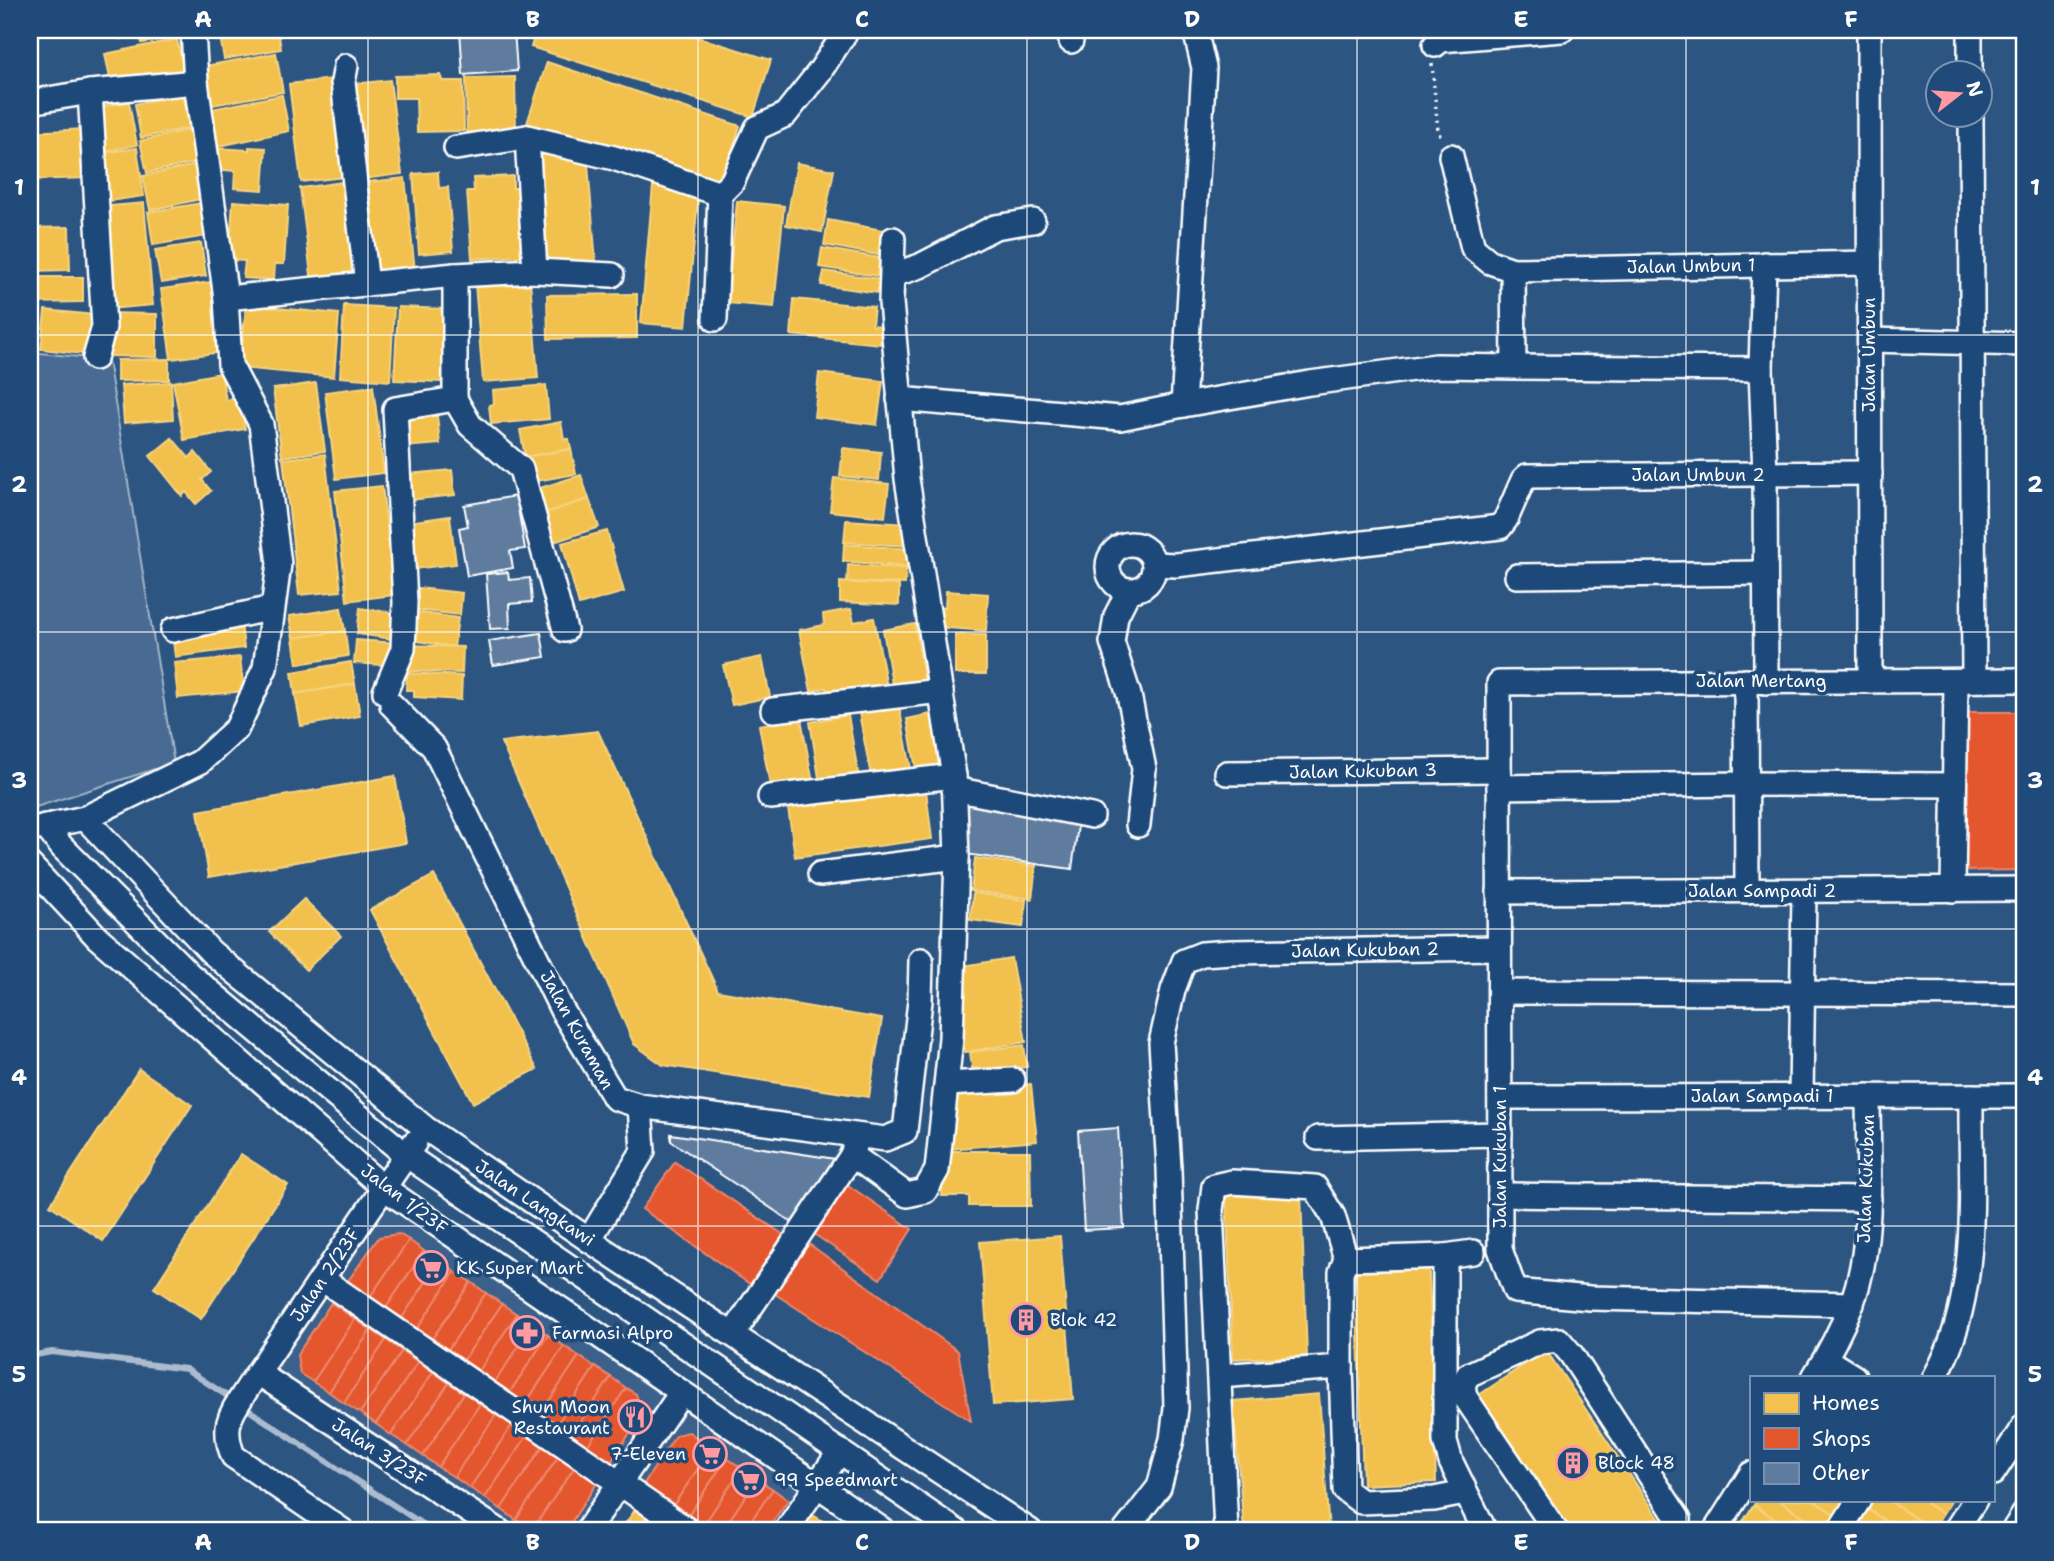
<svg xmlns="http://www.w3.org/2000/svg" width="2054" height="1561" font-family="'Shantell Sans',sans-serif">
  <rect width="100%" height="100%" fill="#2c5582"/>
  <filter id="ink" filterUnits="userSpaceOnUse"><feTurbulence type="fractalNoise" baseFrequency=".0143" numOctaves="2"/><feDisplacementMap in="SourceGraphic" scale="14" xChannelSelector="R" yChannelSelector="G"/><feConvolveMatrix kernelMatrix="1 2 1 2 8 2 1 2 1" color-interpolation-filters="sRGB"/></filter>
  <g filter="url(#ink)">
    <path fill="#3b618b" d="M386,1200L808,1489L780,1531H698L615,1477L579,1531H513L269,1370Z"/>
    <path fill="#486b92" stroke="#a4b5c8" stroke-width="2" d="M30,352L108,360L174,763L30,809Z"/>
    <g fill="#f2c14e" stroke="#f6d483" stroke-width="2">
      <path d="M116,30H138L139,34L119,39Z"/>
      <path d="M139,30H184L185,35L142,43Z"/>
      <path d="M225,30H278L281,49L224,59L219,31Z"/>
      <path d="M536,30H675L771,60L753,117L531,47Z"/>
      <path d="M177,39L184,72L112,88L105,54Z"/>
      <path d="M276,53L283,92L207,106L199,67Z"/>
      <path d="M547,62L740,126L720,188L527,123Z"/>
      <path d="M441,75L442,81H463L464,131L417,132L416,98H395V76Z"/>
      <path d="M515,77L516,133L467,134L466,78Z"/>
      <path d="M332,79L344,177L301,182L289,84Z"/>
      <path d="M390,80L402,174L356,180L344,85Z"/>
      <path d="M183,94L189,128L141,138L135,104Z"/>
      <path d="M282,95L289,131L210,148L206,131L216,129L212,109Z"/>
      <path d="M129,102L137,145L103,152L94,108Z"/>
      <path d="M85,129L88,178L30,180V132Z"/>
      <path d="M191,129L198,162L147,173L140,141Z"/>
      <path d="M249,147L266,148L263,190L234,188L235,171L215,169L217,148L249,150Z"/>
      <path d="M137,148L144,196L102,202L95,154Z"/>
      <path d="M587,152L596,263L544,267L535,156Z"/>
      <path d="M797,163L834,170L822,232L786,225Z"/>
      <path d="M195,165L201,199L150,210L143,176Z"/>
      <path d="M438,172L439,188L448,187L453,251L419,254L413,174Z"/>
      <path d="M513,176V188H520L524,256L472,259L467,191H474L473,178Z"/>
      <path d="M405,178L415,271L368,276L358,183Z"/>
      <path d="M343,182L355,278L312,283L300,188Z"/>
      <path d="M653,185L699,189L686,327L641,323Z"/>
      <path d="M233,201L288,205L284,264H275L274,280L243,278L245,261L229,260Z"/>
      <path d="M737,201L784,206L774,307L727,303Z"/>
      <path d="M144,203L153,305L109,309L99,207Z"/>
      <path d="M202,203L207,236L153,245L148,212Z"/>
      <path d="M828,220L883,230L878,255L824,245Z"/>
      <path d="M69,227L70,270L30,271V228Z"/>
      <path d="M201,243L206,276L161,283L155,250Z"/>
      <path d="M822,248L880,258L877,276L819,267Z"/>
      <path d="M824,271L880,279L879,293L821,285Z"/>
      <path d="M30,277H83V302L30,303Z"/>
      <path d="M530,280L538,378L483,382L475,284Z"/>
      <path d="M212,282L222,352L171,359L161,289Z"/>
      <path d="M637,294V338L548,339L547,295Z"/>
      <path d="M794,299L874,307L872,325L881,326L880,344L791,335Z"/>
      <path d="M246,305L339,314L334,377L240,368Z"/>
      <path d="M344,305L394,308L390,381L340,377Z"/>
      <path d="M398,307L445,309L441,382L394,380Z"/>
      <path d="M45,310L94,315L90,355L41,349Z"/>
      <path d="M108,313L157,314V357L107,356Z"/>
      <path d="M169,359V380L117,381V360Z"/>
      <path d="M221,373L226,400L239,397L245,429L184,440L173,382Z"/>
      <path d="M819,373L883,381L877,425L814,417Z"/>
      <path d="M171,382L173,419L124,423L121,385Z"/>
      <path d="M316,383L325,451L282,457L273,389Z"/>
      <path d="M546,385L549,419L491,424L489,405L494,404L493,390Z"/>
      <path d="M373,386L384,473L336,479L325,392Z"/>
      <path d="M437,415L440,444L404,447L402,418Z"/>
      <path d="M561,422L564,439H569L571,449L525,457L520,430Z"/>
      <path d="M172,438L189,458L195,452L211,472L202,480L211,491L196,504L186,492L182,496L150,456Z"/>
      <path d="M843,448L881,452L879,480L840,476Z"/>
      <path d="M571,449L576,474L530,482L525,457Z"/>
      <path d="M325,454L341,591L299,595L283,459Z"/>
      <path d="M452,470L455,495L410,500L408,474Z"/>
      <path d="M581,475L589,499L545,513L537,489Z"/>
      <path d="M834,478L889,484L885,517L830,511Z"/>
      <path d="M382,486L395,595L347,601L335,491Z"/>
      <path d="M589,499L599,527L554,542L545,513Z"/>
      <path d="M450,516L456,564L414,569L408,522Z"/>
      <path d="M846,520L908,524L906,546L844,542Z"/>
      <path d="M607,531L624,592L579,605L562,543Z"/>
      <path d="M844,544L909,549L907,567L843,561Z"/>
      <path d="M848,565L906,568L905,584L847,582Z"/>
      <path d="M840,582L899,585V605L840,602Z"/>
      <path d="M418,588L462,593L460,615L416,610Z"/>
      <path d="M946,591L988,594L986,631L935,627L936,607L945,608Z"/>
      <path d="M341,608L345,631L293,638L289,616Z"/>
      <path d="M360,608L396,613L393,639L357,634Z"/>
      <path d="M851,609L854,622L874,618L887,687L828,698L826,688L811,691L799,630L824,625L823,614Z"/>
      <path d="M409,611L458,618L454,647L405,639Z"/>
      <path d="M241,623L244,648L175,657L172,632Z"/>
      <path d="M915,624L925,685L893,690L883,630Z"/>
      <path d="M345,631L348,656L297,664L293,638Z"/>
      <path d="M955,634L986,635V674H955Z"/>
      <path d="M356,640L397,643L395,666L354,663Z"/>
      <path d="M407,645L463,647L462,673L406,671Z"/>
      <path d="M240,657L244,691L178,698L174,663Z"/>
      <path d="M762,657L770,697L732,705L723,665Z"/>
      <path d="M351,662L355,684L295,694L292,672Z"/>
      <path d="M407,673L462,676L461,700L414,697V690H406Z"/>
      <path d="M355,684L360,716L301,726L295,694Z"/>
      <path d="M899,706L911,769L871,776L859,713Z"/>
      <path d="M931,714L940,765L916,769L907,719Z"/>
      <path d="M848,715L859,778L820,784L810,722Z"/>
      <path d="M801,718L813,783L771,791L759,725Z"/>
      <path d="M598,731L718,991L882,1019L869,1097L663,1065L634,1044L501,742Z"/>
      <path d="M395,776L406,843L209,877L198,811Z"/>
      <path d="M926,790L932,839L795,857L788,808Z"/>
      <path d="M975,858L1036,866L1032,899L971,891Z"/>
      <path d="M434,875L537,1069L473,1103L370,910Z"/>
      <path d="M973,893L1026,900L1023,927L970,920Z"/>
      <path d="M304,899L341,936L306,970L269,932Z"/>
      <path d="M1011,958L1026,1042L965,1052L951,968Z"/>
      <path d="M1024,1045L1027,1067L973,1074L970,1052Z"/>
      <path d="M139,1069L192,1105L103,1241L50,1205Z"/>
      <path d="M1031,1084L1037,1141L950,1149L945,1091Z"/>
      <path d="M942,1151H1030L1031,1206H969V1196H942Z"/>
      <path d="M241,1154L288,1185L201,1319L154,1288Z"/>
      <path d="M1301,1193L1307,1356L1233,1359L1226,1195Z"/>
      <path d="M1060,1236L1073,1399L993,1405L980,1242Z"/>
      <path d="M1429,1269L1436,1482L1363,1485L1356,1272Z"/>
      <path d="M1546,1350L1667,1530L1666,1531H1570L1479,1395Z"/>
      <path d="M1319,1394L1329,1531H1244L1233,1401Z"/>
      <path d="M1757,1500H1779L1825,1531H1792L1754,1505Z"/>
      <path d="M1779,1500H1813L1836,1515L1825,1531Z"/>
      <path d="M1813,1500H1846L1836,1515Z"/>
      <path d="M1865,1500H1888L1933,1530L1901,1531L1861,1505Z"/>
      <path d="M1888,1500H1921L1943,1514L1933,1530Z"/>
      <path d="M1921,1500H1952L1943,1514Z"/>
      <path d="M640,1503L665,1520L657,1531H620Z"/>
      <path d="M1754,1505L1792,1531H1758L1743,1521Z"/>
      <path d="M1861,1505L1901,1531H1867L1851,1520Z"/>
      <path d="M805,1510L821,1520L813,1531H791Z"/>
      <path d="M821,1520L836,1531H813Z"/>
      <path d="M1743,1521L1758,1531H1736Z"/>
    </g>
    <g fill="#e4572e" stroke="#ec896d" stroke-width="2">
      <path d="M1960,712H2024V870L1959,871Z"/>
      <path d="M675,1162L787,1237L754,1287L642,1209Z"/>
      <path d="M845,1183L912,1229L880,1279L811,1232Z"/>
      <path d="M399,1234L409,1240L366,1303L343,1288L379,1237Z"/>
      <path d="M802,1239L958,1351L971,1421L769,1290Z"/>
      <path d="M409,1240L424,1251L382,1314L366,1303Z"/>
      <path d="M424,1251L440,1261L398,1324L382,1314Z"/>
      <path d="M440,1261L455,1272L413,1335L398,1324Z"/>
      <path d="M455,1272L471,1282L428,1345L413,1335Z"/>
      <path d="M471,1282L486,1293L444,1356L428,1345Z"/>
      <path d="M486,1293L502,1304L459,1367L444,1356Z"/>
      <path d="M331,1303L355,1319L313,1382L300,1374L297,1355Z"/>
      <path d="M502,1304L517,1314L475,1377L459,1367Z"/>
      <path d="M517,1314L533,1325L491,1388L475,1377Z"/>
      <path d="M355,1319L371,1330L329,1392L313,1382Z"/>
      <path d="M533,1325L548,1335L506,1398L491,1388Z"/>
      <path d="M371,1330L386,1340L344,1403L329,1392Z"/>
      <path d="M548,1335L564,1346L522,1409L506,1398Z"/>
      <path d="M386,1340L402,1351L360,1413L344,1403Z"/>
      <path d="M564,1346L579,1356L537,1419L522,1409Z"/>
      <path d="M402,1351L418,1362L376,1424L360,1413Z"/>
      <path d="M579,1356L595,1367L553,1430L537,1419Z"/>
      <path d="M418,1362L433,1372L391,1435L376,1424Z"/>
      <path d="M595,1367L611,1377L568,1441L553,1430Z"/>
      <path d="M433,1372L449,1383L407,1445L391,1435Z"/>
      <path d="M611,1377L626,1388L584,1451L568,1441Z"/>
      <path d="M449,1383L464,1393L423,1456L407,1445Z"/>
      <path d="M626,1388L636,1394L642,1414L608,1467L584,1451Z"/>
      <path d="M464,1393L480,1404L438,1467L423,1456Z"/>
      <path d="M480,1404L496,1415L454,1477L438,1467Z"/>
      <path d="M496,1415L512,1425L470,1488L454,1477Z"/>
      <path d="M512,1425L527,1436L485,1498L470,1488Z"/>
      <path d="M689,1432L712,1448L671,1509L641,1488L676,1435Z"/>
      <path d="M527,1436L543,1446L501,1509L485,1498Z"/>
      <path d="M543,1446L558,1457L516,1520L501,1509Z"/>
      <path d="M712,1448L727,1458L686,1519L671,1509Z"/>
      <path d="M558,1457L574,1468L532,1530L516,1520Z"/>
      <path d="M727,1458L742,1468L701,1529L686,1519Z"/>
      <path d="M574,1468L597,1483L566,1530H532Z"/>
      <path d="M742,1468L757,1479L722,1531H704L701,1529Z"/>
      <path d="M757,1479L773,1489L744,1531H722Z"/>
      <path d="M773,1489L788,1500L766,1531H744Z"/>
    </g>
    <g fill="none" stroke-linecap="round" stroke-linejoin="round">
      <path stroke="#acbcce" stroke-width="6" d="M30,1356L52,1352L186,1369L433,1531"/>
    </g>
    <g fill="#5e7c9f" stroke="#fff" stroke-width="2">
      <path d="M460,30H514L517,71L463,75Z"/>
      <path d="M516,496L525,549L510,551L513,568L467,576L459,528L468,526L464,505Z"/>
      <path d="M508,572L509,580L530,578L532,602L509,604L510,628L490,629L486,574Z"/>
      <path d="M541,633L545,657L493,665L489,641Z"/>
      <path d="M966,802L1079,818L1072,869L958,853Z"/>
      <path d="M1118,1128L1124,1228L1084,1230L1078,1131Z"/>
      <path d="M671,1134L842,1160L796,1225L671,1141Z"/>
    </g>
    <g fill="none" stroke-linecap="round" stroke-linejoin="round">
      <g stroke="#fff" stroke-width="28">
        <g id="minor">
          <path d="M1069,30L1071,41"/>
          <path d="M1869,30L1870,681"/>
          <path d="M1970,30V74"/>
          <path d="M1435,45L1441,40L1562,30"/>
          <path d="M346,66L343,82L367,284"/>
          <path d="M90,92L104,327L95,358"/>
          <path d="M30,102L90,92L196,82"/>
          <path d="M1971,116L1974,680"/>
          <path d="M456,148L527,137L614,158L720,194"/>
          <path d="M1451,156L1473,248L1490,262L1513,270L1869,263"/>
          <path d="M1764,264L1761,369L1765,474L1766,682"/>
          <path d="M535,271L612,275"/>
          <path d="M893,275L920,266L995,227L1033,221"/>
          <path d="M226,298L455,275L535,271L527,137"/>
          <path d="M715,319L720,194L732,182L757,128L785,115L820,71L847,30"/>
          <path d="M1870,340L2024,344"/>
          <path d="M1514,367L1761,369"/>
          <path d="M455,399L470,425L521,469L565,630"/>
          <path d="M899,399L1120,418L1183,405L1310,383L1436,366L1514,367L1513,270"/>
          <path d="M1183,405L1204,68L1195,30"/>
          <circle cx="1131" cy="567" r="23"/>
          <path d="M1154,564L1176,565L1500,527L1506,519L1523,480L1527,476L1870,473"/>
          <path d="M1517,576L1765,573"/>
          <path d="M1129,590L1116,616L1112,642L1129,695L1144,769L1138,825"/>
          <path d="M173,630L272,608"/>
          <path d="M1746,681L1747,891"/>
          <path d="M385,692L403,649L405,602L395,409L455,399V275"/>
          <path d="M392,705L434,748L562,1010L615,1098L640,1106L885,1139L905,1131L920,1001L921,960"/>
          <path d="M773,710L941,691"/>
          <path d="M1227,773L1499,770"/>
          <path d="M1499,787L1746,784L1954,785"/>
          <path d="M954,789L1092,816"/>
          <path d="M770,797L954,776"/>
          <path d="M85,818L211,952L425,1128L589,1240L1030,1531"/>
          <path d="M45,826L62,847L189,974L406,1155L956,1531"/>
          <path d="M33,829L85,818L200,762L237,728L265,668L279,564L261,424L230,365L226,298L196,82L193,30"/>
          <path d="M30,865L97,937L384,1188L884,1531"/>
          <path d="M820,874L957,857"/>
          <path d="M1953,890L1956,681"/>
          <path d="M1499,892L2024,889"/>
          <path d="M1500,992L2024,994"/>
          <path d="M948,1084L1013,1080"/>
          <path d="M1801,1096L1804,891"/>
          <path d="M1500,1097L2024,1096"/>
          <path d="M1318,1138L1500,1134"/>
          <path d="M852,1155L907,1195L925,1191L937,1170L951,1038L957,857L954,776L907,479L891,302L893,239"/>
          <path d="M1500,1195L1869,1199"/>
          <path d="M589,1240L643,1151L640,1106"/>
          <path d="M1445,1256L1473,1252"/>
          <path d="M1346,1259L1341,1272V1367L1345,1490L1361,1502L1434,1499L1465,1493"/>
          <path d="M322,1279L689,1531"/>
          <path d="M1852,1304L1590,1298L1515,1291L1500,1249L1499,683L2024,680"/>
          <path d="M733,1334L852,1155L856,1143"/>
          <path d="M1825,1359L1854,1377"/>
          <path d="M258,1373L499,1531"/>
          <path d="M1219,1376L1341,1367"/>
          <path d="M1814,1377C1828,1355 1841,1330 1851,1305C1875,1245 1868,1161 1868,1096"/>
          <path d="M1935,1377C1982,1294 1970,1189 1971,1096"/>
          <path d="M1993,1473L2024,1426"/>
          <path d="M343,1531L233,1456C220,1422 233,1412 250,1384L415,1142"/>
          <path d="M587,1531L681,1393"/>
          <path d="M786,1531L840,1451"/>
          <path d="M1125,1531L1159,1487L1172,1439L1176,1408L1169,1168L1161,1043L1173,990L1184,961L1202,954L1231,952L1499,948"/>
          <path d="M1226,1531L1211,1210L1214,1186L1232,1182L1315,1187L1333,1216L1346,1259L1445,1256V1441L1451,1462L1485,1531"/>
          <path d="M1556,1531L1465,1397L1463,1385L1468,1375L1540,1342L1559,1340L1571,1354L1679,1520L1674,1531"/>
          <path d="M1715,1531L1751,1474"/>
          <path d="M1839,1531L1859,1500"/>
          <path d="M1955,1531L1975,1500"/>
          <path d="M2013,1531L2024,1514"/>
        </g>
      </g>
      <path stroke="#fff" stroke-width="3.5" stroke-dasharray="2 5" stroke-linecap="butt" d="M1432,64L1438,131L1442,139"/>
      <use href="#minor" stroke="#1f4a7a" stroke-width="23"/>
    </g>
  </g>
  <path fill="none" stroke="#fff" stroke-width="2" stroke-opacity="0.55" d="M368,30V1531M698,30V1531M1027,30V1531M1357,30V1531M1686,30V1531M30,335H2024M30,632H2024M30,929H2024M30,1226H2024"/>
  <defs>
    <g id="supermarket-ring" transform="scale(1.75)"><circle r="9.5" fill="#1f4a7a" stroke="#ff9aa2" stroke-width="1.5"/><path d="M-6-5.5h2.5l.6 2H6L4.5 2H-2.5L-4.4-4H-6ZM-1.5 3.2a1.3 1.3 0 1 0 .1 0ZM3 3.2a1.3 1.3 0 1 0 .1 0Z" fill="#ff9aa2"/></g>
    <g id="building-ring" transform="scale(1.75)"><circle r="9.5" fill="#1f4a7a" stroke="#ff9aa2" stroke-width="1.5"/><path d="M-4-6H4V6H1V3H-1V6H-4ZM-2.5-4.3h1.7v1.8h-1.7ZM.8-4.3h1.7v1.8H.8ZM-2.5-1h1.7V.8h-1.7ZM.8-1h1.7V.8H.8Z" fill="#ff9aa2"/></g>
    <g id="pharmacy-ring" transform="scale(1.75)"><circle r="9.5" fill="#1f4a7a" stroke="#ff9aa2" stroke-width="1.5"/><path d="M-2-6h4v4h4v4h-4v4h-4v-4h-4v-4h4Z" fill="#ff9aa2"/></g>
    <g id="restaurant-ring" transform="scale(1.75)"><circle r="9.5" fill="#1f4a7a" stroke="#ff9aa2" stroke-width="1.5"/><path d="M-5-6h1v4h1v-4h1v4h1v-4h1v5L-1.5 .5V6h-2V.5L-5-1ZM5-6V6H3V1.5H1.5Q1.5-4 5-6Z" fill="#ff9aa2"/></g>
  </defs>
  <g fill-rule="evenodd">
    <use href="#supermarket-ring" x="431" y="1268"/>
    <use href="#building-ring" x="1026" y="1320"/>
    <use href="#pharmacy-ring" x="527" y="1333"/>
    <use href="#restaurant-ring" x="635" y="1417"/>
    <use href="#supermarket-ring" x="710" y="1454"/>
    <use href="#building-ring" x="1573" y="1463"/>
    <use href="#supermarket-ring" x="749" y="1480"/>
  </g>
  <g text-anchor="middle" stroke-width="7" stroke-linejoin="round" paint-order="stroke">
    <g font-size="18" fill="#fff" stroke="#1f4a7a">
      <text transform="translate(1691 266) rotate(-1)" y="6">Jalan Umbun 1</text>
      <text transform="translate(1869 355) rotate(-90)" y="6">Jalan Umbun</text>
      <text x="1698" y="481">Jalan Umbun 2</text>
      <text x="1761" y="687">Jalan Mertang</text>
      <text transform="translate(1363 771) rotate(-1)" y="6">Jalan Kukuban 3</text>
      <text x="1762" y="897">Jalan Sampadi 2</text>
      <text transform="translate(1365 950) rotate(-1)" y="6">Jalan Kukuban 2</text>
      <text transform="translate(577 1030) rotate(61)" y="6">Jalan Kuraman</text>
      <text x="1762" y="1102">Jalan Sampadi 1</text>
      <text transform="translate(1500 1157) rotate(-90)" y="6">Jalan Kukuban 1</text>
      <text transform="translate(1866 1179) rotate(-88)" y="6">Jalan Kukuban</text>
      <text transform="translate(404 1199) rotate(37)" y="6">Jalan 1/23F</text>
      <text transform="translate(535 1203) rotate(34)" y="6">Jalan Langkawi</text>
      <text transform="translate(325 1275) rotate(-56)" y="6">Jalan 2/23F</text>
      <text transform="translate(379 1452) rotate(33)" y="6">Jalan 3/23F</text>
    </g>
    <g font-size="18" fill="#fff" stroke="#1f4a7a" text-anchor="start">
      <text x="456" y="1274">KK Super Mart</text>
      <text x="1050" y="1326">Blok 42</text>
      <text x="552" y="1339">Farmasi Alpro</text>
      <text x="610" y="1413" text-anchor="end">Shun Moon<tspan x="610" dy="21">Restaurant</tspan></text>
      <text x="686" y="1460" text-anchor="end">7-Eleven</text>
      <text x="1598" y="1469">Block 48</text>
      <text x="774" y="1486">99 Speedmart</text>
    </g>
  </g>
  <rect width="2054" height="1561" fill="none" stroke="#1f4a7a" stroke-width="77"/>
  <rect x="1750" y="1376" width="245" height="126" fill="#1f4a7a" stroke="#7992af" stroke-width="2"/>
  <rect x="1764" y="1393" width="35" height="21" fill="#f2c14e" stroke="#7992af" stroke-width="2"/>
  <text x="1812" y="1410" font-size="21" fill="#ffffff">Homes</text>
  <rect x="1764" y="1428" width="35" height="21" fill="#e4572e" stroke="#7992af" stroke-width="2"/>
  <text x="1812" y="1446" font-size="21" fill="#ffffff">Shops</text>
  <rect x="1764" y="1463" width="35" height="21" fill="#5e7c9f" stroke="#7992af" stroke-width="2"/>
  <text x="1812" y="1480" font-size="21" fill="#ffffff">Other</text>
  <g transform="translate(1959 94) rotate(73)"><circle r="33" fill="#1f4a7a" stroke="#7992af" stroke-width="2"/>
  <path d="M0-5L12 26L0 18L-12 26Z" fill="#ff9aa2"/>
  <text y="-10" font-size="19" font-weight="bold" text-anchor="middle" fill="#ffffff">N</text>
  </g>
  <rect x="38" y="38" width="1978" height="1484" fill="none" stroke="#fff" stroke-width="2.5"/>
  <g font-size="23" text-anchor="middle" font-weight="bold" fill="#fff">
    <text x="203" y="27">A</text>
    <text x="533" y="27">B</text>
    <text x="862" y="27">C</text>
    <text x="1192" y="27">D</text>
    <text x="1521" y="27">E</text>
    <text x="1851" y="27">F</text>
    <text x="19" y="195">1</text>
    <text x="2035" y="195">1</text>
    <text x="19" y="492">2</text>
    <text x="2035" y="492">2</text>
    <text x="19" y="788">3</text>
    <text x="2035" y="788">3</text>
    <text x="19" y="1085">4</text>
    <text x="2035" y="1085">4</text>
    <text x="19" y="1382">5</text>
    <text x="2035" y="1382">5</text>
    <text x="203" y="1550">A</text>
    <text x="533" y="1550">B</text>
    <text x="862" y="1550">C</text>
    <text x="1192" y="1550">D</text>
    <text x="1521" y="1550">E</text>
    <text x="1851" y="1550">F</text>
  </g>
</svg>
